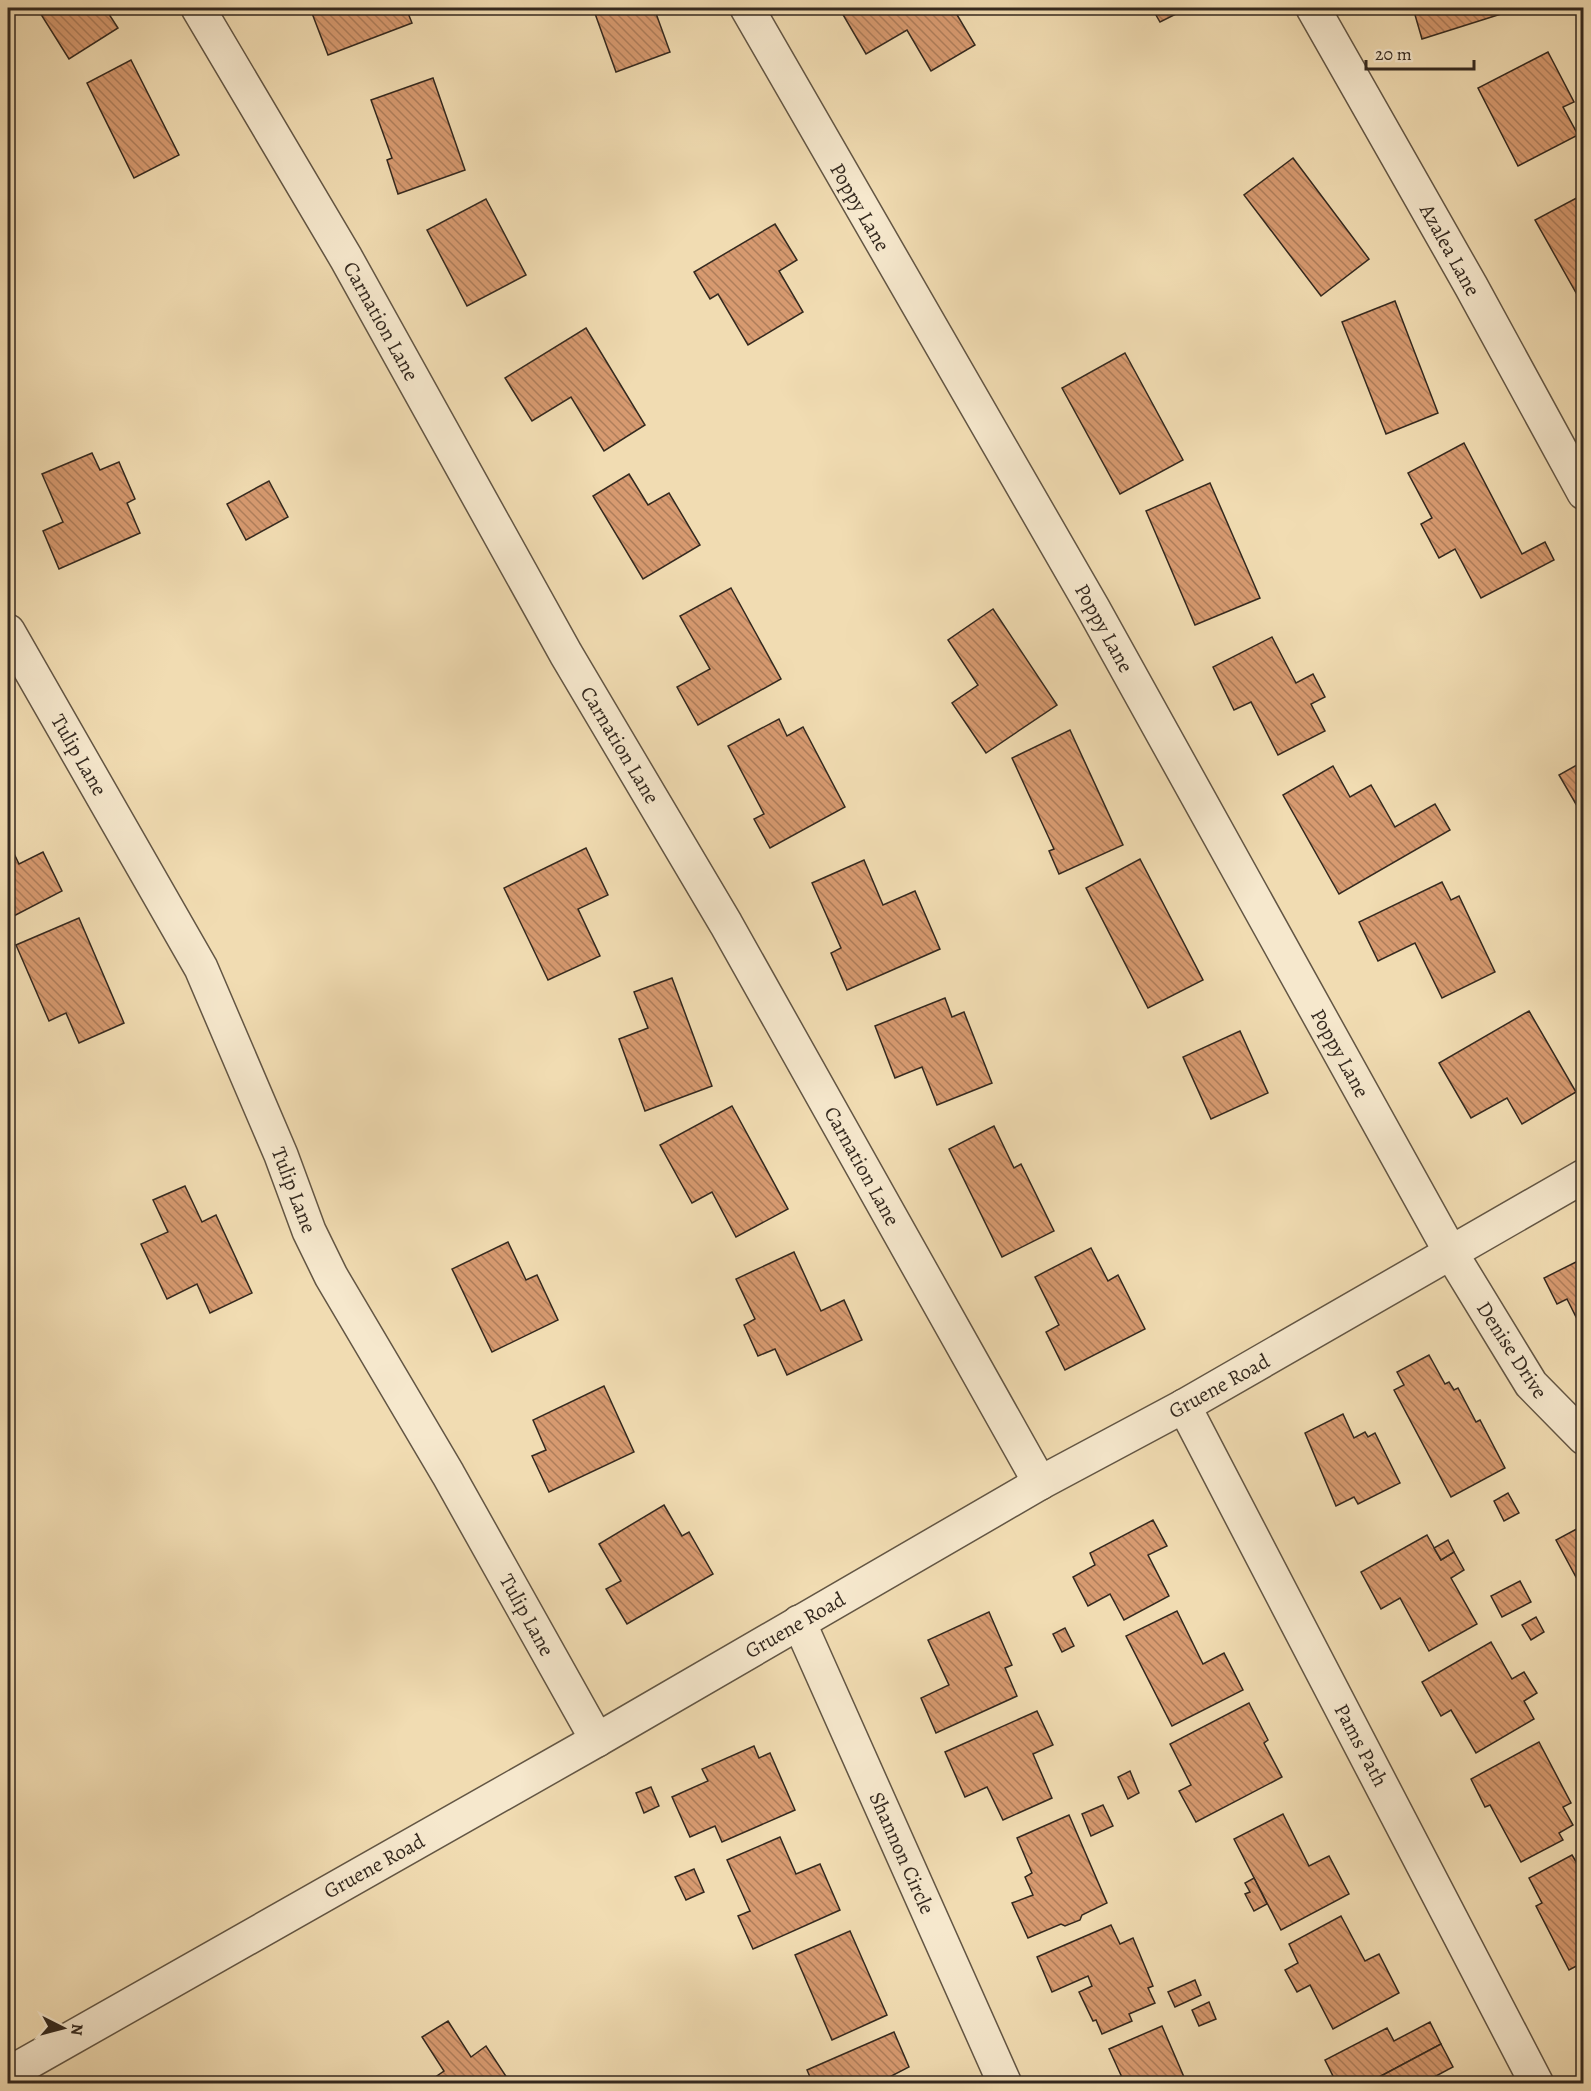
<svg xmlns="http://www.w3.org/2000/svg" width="1591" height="2091" font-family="Alegreya,serif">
  <defs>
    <pattern id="building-back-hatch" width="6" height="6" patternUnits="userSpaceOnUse" patternTransform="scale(1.5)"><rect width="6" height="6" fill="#d79a70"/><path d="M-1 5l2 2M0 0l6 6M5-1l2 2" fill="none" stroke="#af7e5b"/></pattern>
  </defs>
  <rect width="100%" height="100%" fill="#f1dcb2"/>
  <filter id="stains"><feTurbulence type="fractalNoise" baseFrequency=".00333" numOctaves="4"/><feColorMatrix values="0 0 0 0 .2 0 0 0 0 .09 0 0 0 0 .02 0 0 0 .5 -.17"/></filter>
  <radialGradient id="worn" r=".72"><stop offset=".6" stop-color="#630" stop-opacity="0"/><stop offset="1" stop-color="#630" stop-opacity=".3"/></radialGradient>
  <g fill="url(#building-back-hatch)" stroke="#34291f" stroke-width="1.5">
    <path d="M37,8H105L118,28L69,59Z"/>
    <path d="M310,8H406L412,23L328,55Z"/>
    <path d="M593,8H654L670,52L616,72Z"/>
    <path d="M850,8H953L975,45L931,71L907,30L866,54L842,13Z"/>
    <path d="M1152,8H1188L1160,22Z"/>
    <path d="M1413,8H1520L1422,39Z"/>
    <path d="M1548,52L1574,102L1563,107L1578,135L1518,166L1478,88Z"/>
    <path d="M131,60L179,155L134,178L87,83Z"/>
    <path d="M433,78L465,170L398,194L387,160L392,158L371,100Z"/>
    <path d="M1293,158L1369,259L1321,296L1244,195Z"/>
    <path d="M1584,194V307L1535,220Z"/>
    <path d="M486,199L526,275L467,306L427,230Z"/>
    <path d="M775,224L797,260L779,271L803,312L748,345L718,294L710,299L694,272Z"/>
    <path d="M1395,301L1438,413L1386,434L1342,322Z"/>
    <path d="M586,328L645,425L604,451L571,397L532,421L505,378Z"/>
    <path d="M1125,353L1183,460L1120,494L1062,388Z"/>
    <path d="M1464,443L1522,554L1545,542L1554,560L1481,598L1455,549L1439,558L1421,524L1432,518L1408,473Z"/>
    <path d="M92,453L100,470L119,462L135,499L127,503L140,533L59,569L43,531L63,522L42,474Z"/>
    <path d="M629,474L648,505L669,493L700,545L643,579L593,496Z"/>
    <path d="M269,481L288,517L246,540L227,504Z"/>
    <path d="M1210,483L1260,598L1195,625L1146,511Z"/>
    <path d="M731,588L781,679L698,725L677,687L710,669L680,616Z"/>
    <path d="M993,609L1057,705L986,753L952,703L978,685L948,640Z"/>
    <path d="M1272,637L1296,683L1313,674L1325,697L1311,704L1325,731L1278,755L1251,702L1234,710L1213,667Z"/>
    <path d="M779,719L787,736L803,727L845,807L770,848L754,819L764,814L728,746Z"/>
    <path d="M1070,730L1123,845L1059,874L1049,851L1054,849L1012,758Z"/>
    <path d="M1584,761V818L1559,775Z"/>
    <path d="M1333,766L1350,797L1371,785L1395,827L1435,804L1450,830L1339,894L1283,795Z"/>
    <path d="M8,841L19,864L43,852L62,891L8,919Z"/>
    <path d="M586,848L608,895L578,909L600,956L548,980L504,888Z"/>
    <path d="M1140,859L1203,980L1148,1008L1086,888Z"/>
    <path d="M864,860L883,905L915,891L940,949L847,990L831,953L841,948L812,883Z"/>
    <path d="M1442,882L1451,900L1459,896L1495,972L1442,998L1415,943L1378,961L1359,922Z"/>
    <path d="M79,918L124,1023L79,1043L66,1013L49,1021L16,945Z"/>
    <path d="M672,978L712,1086L645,1111L619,1039L648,1028L634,992Z"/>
    <path d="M945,998L952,1017L964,1012L992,1083L937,1105L922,1067L895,1078L875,1026Z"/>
    <path d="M1529,1011L1576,1092L1522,1124L1507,1098L1471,1118L1439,1063Z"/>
    <path d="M1240,1031L1268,1093L1211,1119L1183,1057Z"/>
    <path d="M732,1106L788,1209L736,1237L712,1192L692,1203L660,1145Z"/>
    <path d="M994,1126L1014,1168L1021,1164L1054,1231L1002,1257L949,1149Z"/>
    <path d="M185,1186L202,1222L216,1215L252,1293L210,1313L197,1284L167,1299L141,1244L168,1232L153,1200Z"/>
    <path d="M508,1242L526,1280L537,1275L558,1320L492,1352L452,1269Z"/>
    <path d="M1091,1248L1108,1281L1118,1275L1145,1329L1065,1370L1046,1332L1059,1325L1035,1277Z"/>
    <path d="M794,1252L821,1311L844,1300L862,1340L787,1375L775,1349L758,1356L744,1325L755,1319L736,1279Z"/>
    <path d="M1584,1258V1323L1580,1325L1567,1299L1557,1304L1544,1278Z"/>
    <path d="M1429,1355L1445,1384L1449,1382L1454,1390L1458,1388L1476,1422L1480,1420L1505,1468L1451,1497L1394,1390L1404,1385L1397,1372Z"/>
    <path d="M604,1386L634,1452L549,1492L532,1456L546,1450L533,1420Z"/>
    <path d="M1343,1414L1354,1438L1365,1432L1368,1437L1375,1433L1400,1483L1358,1504L1354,1497L1336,1506L1305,1433Z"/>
    <path d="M1508,1493L1519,1513L1504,1521L1494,1501Z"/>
    <path d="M664,1505L682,1536L689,1532L713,1574L627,1624L606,1589L621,1581L599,1544Z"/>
    <path d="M1153,1520L1167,1546L1148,1555L1169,1596L1124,1620L1110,1594L1088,1606L1073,1577L1095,1565L1090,1553Z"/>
    <path d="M1584,1525V1592L1556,1540Z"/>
    <path d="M1427,1535L1441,1560L1454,1552L1464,1570L1451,1578L1477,1624L1429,1651L1400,1598L1381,1609L1361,1572Z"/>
    <path d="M1448,1540L1454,1552L1441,1560L1434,1548Z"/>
    <path d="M1520,1581L1531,1602L1502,1617L1491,1596Z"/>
    <path d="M1177,1611L1203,1664L1224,1653L1243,1690L1172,1726L1126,1636Z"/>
    <path d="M989,1612L1012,1665L1005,1668L1017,1696L936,1733L921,1698L949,1685L928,1640Z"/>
    <path d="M1536,1617L1544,1632L1531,1640L1522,1625Z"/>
    <path d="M1065,1628L1074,1646L1062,1652L1053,1634Z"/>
    <path d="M1491,1642L1512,1679L1524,1672L1537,1693L1524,1701L1534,1719L1476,1753L1451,1710L1441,1716L1422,1682Z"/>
    <path d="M1249,1703L1268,1740L1264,1743L1282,1777L1196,1822L1179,1791L1191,1785L1170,1744Z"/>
    <path d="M1037,1711L1053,1745L1033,1754L1052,1798L1003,1820L987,1787L965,1797L945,1752Z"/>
    <path d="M1539,1742L1571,1803L1563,1807L1573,1825L1559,1833L1563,1840L1521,1862L1490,1805L1485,1807L1471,1779Z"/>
    <path d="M754,1746L759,1758L770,1753L795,1810L722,1842L715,1826L690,1837L672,1797L708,1781L702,1769Z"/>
    <path d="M1130,1771L1139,1793L1128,1799L1118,1777Z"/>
    <path d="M651,1787L659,1806L644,1813L636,1793Z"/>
    <path d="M1103,1805L1113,1826L1091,1836L1082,1814Z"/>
    <path d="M1283,1814L1309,1866L1329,1856L1349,1894L1281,1930L1234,1839Z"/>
    <path d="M1069,1815L1107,1903L1082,1915L1080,1920L1065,1926L1061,1924L1028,1938L1012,1903L1033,1895L1025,1877L1032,1873L1017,1838Z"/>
    <path d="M780,1837L796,1874L820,1864L840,1910L753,1949L738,1916L750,1911L727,1860Z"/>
    <path d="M1572,1855L1584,1875V1962L1569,1970L1536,1906L1542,1903L1529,1878Z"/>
    <path d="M694,1869L704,1892L686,1900L675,1877Z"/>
    <path d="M1254,1878L1267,1904L1254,1911L1245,1894L1250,1892L1245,1883Z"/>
    <path d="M1341,1916L1365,1961L1379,1954L1399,1993L1333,2029L1310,1985L1297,1992L1285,1970L1298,1963L1289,1944Z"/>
    <path d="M1111,1925L1120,1944L1133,1938L1153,1986L1148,1988L1155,2003L1129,2014L1132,2021L1102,2034L1096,2020L1093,2021L1079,1992L1092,1986L1088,1976L1052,1992L1037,1957Z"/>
    <path d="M850,1931L887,2015L832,2040L795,1955Z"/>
    <path d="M1195,1980L1201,1995L1175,2007L1168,1992Z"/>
    <path d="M1209,2002L1216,2019L1199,2026L1192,2010Z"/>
    <path d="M448,2021L471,2057L486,2046L511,2084L472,2081L425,2084L444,2071L422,2037Z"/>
    <path d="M1430,2022L1441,2044L1366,2084H1337L1325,2060L1387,2028L1394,2041Z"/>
    <path d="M1162,2026L1187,2084H1125L1109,2049Z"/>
    <path d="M894,2032L909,2067L876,2084H813L807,2070Z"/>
    <path d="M1441,2044L1453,2067L1421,2084H1366Z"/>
  </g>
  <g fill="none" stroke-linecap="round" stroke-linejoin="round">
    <g stroke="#635644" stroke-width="36">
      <g id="minor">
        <path d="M198,8L346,258L566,654L726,924L1040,1483"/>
        <path d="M747,8L1093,608L1451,1253L1531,1384L1584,1438"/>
        <path d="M1313,8L1471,286L1584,493"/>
        <path d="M8,631L201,968L281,1155L309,1231L331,1276L448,1474L597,1740"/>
        <path d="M1184,1406L1537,2084"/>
        <path d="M799,1622L1005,2084"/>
        <path d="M8,2074L597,1740L1040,1483L1184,1406L1584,1176"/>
      </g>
    </g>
    <use href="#minor" stroke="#f6e8cd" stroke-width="33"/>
  </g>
  <g text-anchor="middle" stroke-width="5" stroke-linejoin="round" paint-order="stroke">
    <g font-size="21" fill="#34291f" stroke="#f6e8cd">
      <text transform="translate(860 207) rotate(60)" y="7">Poppy Lane</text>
      <text transform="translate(1450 250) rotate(61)" y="7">Azalea Lane</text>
      <text transform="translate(381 321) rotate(61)" y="7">Carnation Lane</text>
      <text transform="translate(1104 628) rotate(61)" y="7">Poppy Lane</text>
      <text transform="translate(620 745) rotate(59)" y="7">Carnation Lane</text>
      <text transform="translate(79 755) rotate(60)" y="7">Tulip Lane</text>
      <text transform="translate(1340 1053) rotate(61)" y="7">Poppy Lane</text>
      <text transform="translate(862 1166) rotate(61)" y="7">Carnation Lane</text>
      <text transform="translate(294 1190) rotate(69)" y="7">Tulip Lane</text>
      <text transform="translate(1512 1350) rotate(57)" y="7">Denise Drive</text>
      <text transform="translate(1219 1386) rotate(-29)" y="7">Gruene Road</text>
      <text transform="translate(527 1615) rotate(61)" y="7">Tulip Lane</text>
      <text transform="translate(795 1625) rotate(-30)" y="7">Gruene Road</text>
      <text transform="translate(1361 1745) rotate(62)" y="7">Pams Path</text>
      <text transform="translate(902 1853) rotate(66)" y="7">Shannon Circle</text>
      <text transform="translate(374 1866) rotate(-29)" y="7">Gruene Road</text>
    </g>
  </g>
  <rect width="1591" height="2091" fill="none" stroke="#f1dcb2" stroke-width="30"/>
  <rect x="9" y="9" width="1573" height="2073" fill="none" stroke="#34291f" stroke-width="3"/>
  <rect x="15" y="15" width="1561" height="2061" fill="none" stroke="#34291f" stroke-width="1.5"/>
  <g transform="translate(63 2028) rotate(96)" stroke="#f6e8cd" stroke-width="4.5" paint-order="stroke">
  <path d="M0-4.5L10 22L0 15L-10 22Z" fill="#34291f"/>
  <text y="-9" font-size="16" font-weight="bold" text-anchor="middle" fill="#34291f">N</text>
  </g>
  <path d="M1366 60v9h108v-9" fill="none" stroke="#34291f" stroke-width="3"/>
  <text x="1375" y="60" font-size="18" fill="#34291f" stroke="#f6e8cd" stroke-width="4.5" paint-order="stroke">20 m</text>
  <rect width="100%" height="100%" filter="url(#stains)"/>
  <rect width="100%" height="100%" fill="url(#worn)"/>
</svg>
